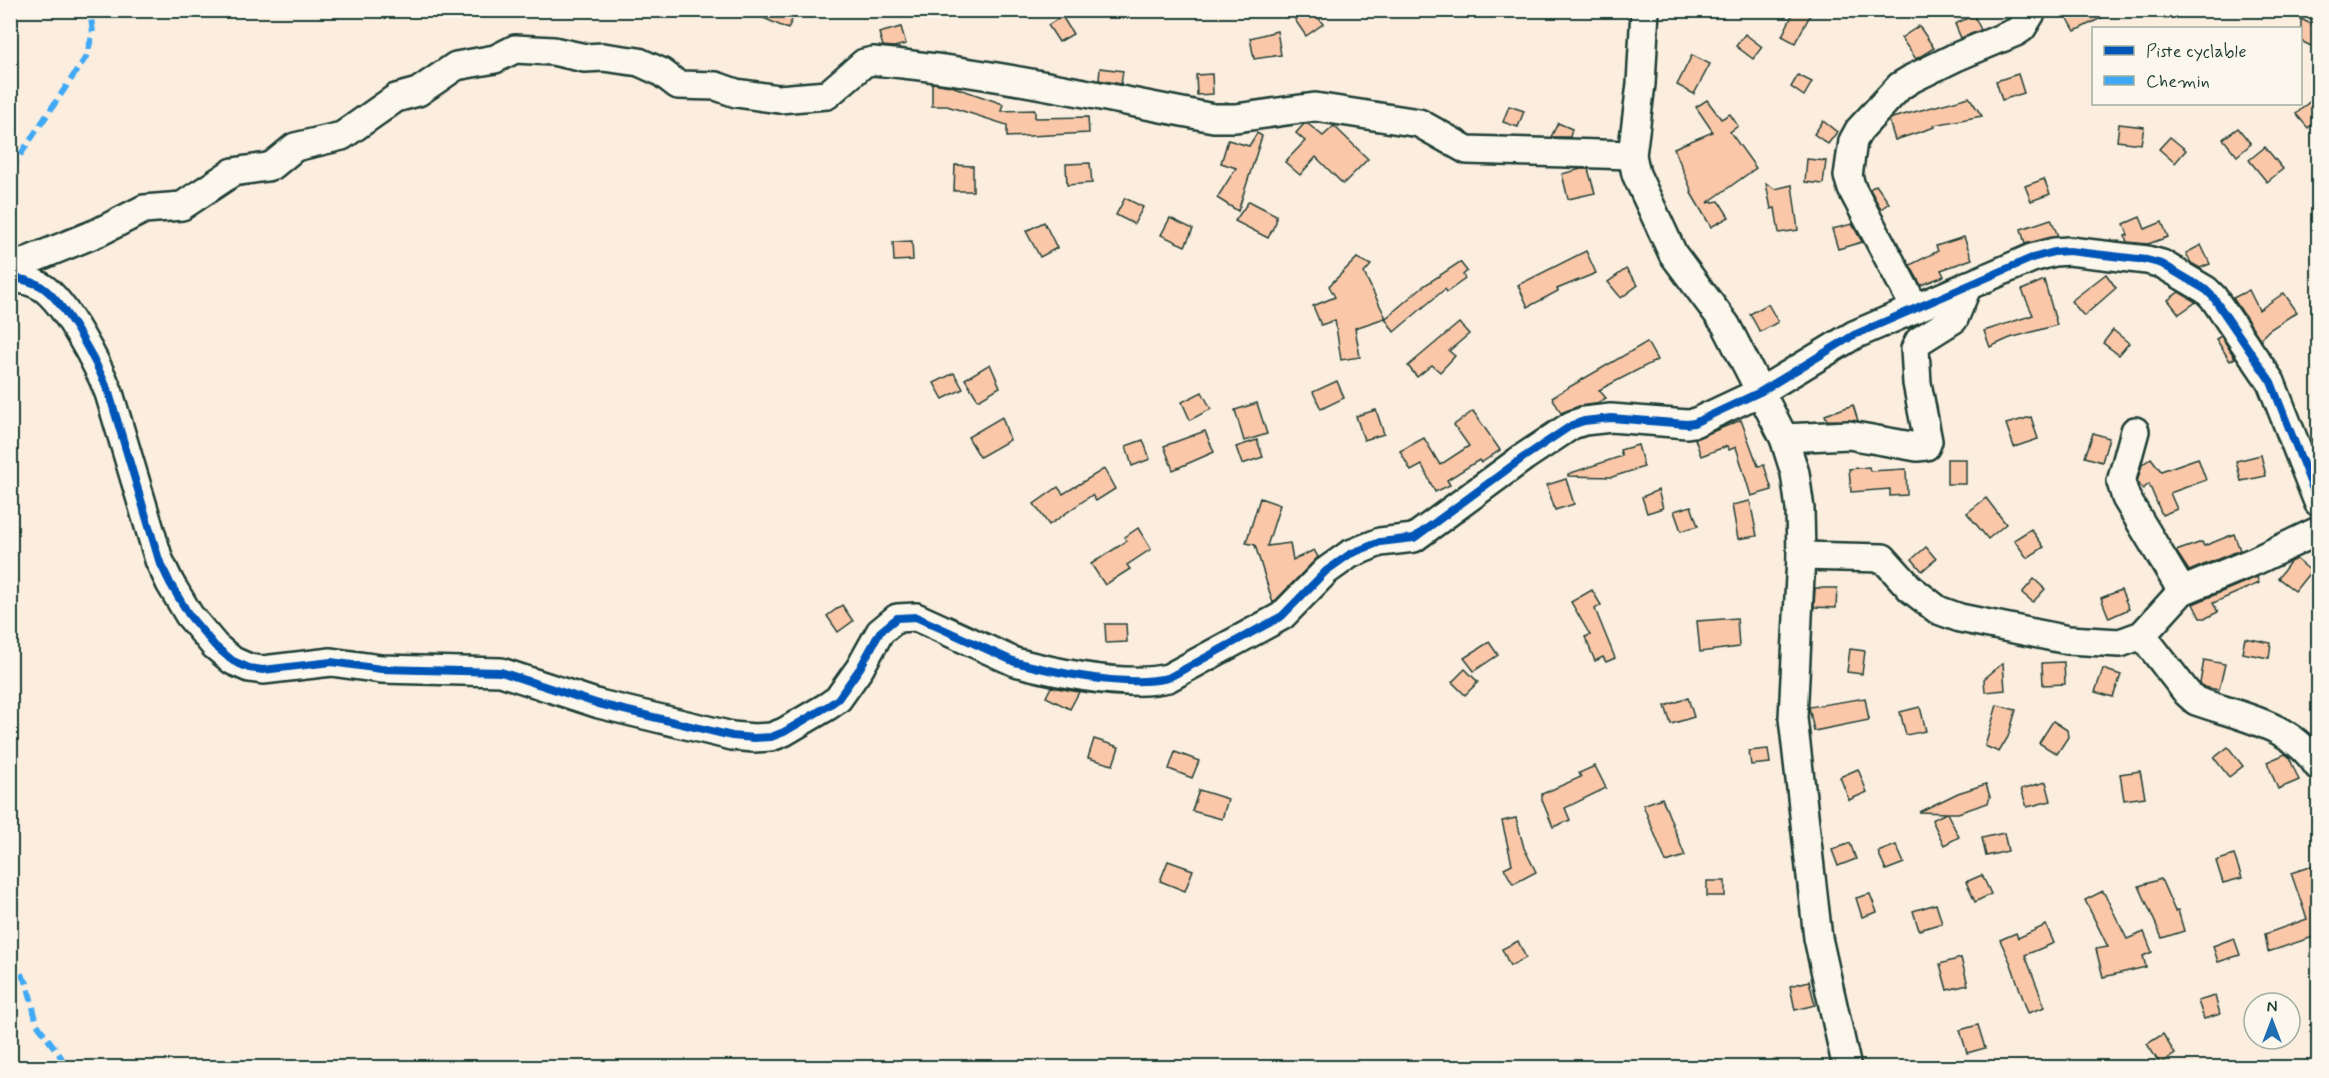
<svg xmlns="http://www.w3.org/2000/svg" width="2329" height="1078" font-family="Mynerve,sans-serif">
  <rect width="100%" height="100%" fill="#fbeedf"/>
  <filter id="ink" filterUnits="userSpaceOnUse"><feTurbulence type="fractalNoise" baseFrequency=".0167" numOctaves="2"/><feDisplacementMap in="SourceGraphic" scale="12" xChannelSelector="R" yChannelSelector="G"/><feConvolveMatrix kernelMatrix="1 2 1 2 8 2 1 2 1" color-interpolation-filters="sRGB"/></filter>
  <g filter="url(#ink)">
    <g fill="#fac8a9" stroke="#1f3d34" stroke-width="1.5">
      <path d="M746,10H796L788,29Z"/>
      <path d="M1308,10H1313L1323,24L1306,36L1295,20Z"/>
      <path d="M1795,10H1813L1795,43L1782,36Z"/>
      <path d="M2081,10H2117L2075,31L2067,17Z"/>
      <path d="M1974,15L1981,30L1961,38L1955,24Z"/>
      <path d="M1062,16L1073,34L1059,42L1048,25Z"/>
      <path d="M2301,19L2319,28V50L2301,41Z"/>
      <path d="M1919,26L1934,48L1916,59L1901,38Z"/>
      <path d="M901,27L906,44L894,47L883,46L879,33Z"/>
      <path d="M1277,31L1281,55L1254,59L1250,38Z"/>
      <path d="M1745,34L1762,47L1753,59L1736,46Z"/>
      <path d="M1692,55L1710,64L1694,94L1677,85Z"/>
      <path d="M1100,68L1123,71L1121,84L1099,80Z"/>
      <path d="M1212,74L1213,94L1197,95L1196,75Z"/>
      <path d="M2018,74L2024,93L2002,100L1996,81Z"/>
      <path d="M1798,75L1812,82L1804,96L1791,87Z"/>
      <path d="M932,83L951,86L1003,104L1001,111L1035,110V118L1088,117L1089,133L1007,137V125L947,106H932Z"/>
      <path d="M2319,93V118L2308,128L2296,114Z"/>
      <path d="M1969,97L1982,116L1934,125L1935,127L1895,140L1889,121L1892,118Z"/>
      <path d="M1707,100L1721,119L1730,114L1738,126L1730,132L1756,168L1707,203L1719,201L1729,217L1711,227L1691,193L1692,192L1674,148L1713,132L1696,107Z"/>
      <path d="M1509,106L1524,111L1518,127L1503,122Z"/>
      <path d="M1823,121L1837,132L1828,144L1814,134Z"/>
      <path d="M1558,123L1572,129L1570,137H1551Z"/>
      <path d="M1304,124H1308L1323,136L1334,126L1368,159L1343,184L1316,157L1300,175L1285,162L1305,141L1296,133Z"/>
      <path d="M2119,124L2144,127L2141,144L2117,141Z"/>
      <path d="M2238,128L2251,144L2237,156L2223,139Z"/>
      <path d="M1257,133L1262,136L1238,211L1217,198L1236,168L1221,163L1228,140L1249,146Z"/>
      <path d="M2170,137L2186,150L2175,163L2159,149Z"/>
      <path d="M2265,147L2283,169L2267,182L2249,160Z"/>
      <path d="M1807,159L1826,161L1823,184L1805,182Z"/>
      <path d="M1090,163L1092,183L1067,185L1066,164Z"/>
      <path d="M955,165L973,166V191H954Z"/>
      <path d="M1581,169H1588L1595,193L1568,199L1562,174Z"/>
      <path d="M2044,179L2050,194L2031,201L2025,186Z"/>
      <path d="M1766,183L1775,189L1792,185L1798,230L1779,233L1775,208L1771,209Z"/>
      <path d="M1876,185L1889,203L1881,209L1870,189Z"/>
      <path d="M1125,198L1143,207L1134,224L1116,215Z"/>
      <path d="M1249,201L1276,215V222L1268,238L1235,221Z"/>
      <path d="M2140,217L2145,229L2162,222L2168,237L2148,244L2127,242L2125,236L2128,235L2124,224Z"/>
      <path d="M1170,218L1193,229L1185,246L1161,235Z"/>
      <path d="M2051,219L2058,236L2025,244L2021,229Z"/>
      <path d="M1044,222L1057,248L1040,257L1026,231Z"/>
      <path d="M1852,224L1862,242L1838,249L1832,229Z"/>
      <path d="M1964,237L1972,259L1941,270L1944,276L1921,285L1910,265L1938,251L1936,246Z"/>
      <path d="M912,241L913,260L894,261L893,242Z"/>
      <path d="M2201,245L2210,264L2200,268L2191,263L2186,253Z"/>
      <path d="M1586,251L1596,273L1557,289L1558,291L1528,307L1518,285Z"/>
      <path d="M1357,258L1371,265L1364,273L1386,318L1422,287L1460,262L1467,271L1463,275L1465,279L1447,292L1445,289L1394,332L1385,318L1355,328L1360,357L1341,360L1335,320L1321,325L1313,306L1335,297L1329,286Z"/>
      <path d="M1626,269L1638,285L1621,298L1608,282Z"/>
      <path d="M2106,274L2116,288L2084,316L2071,301Z"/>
      <path d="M2044,280L2057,325L2010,338L1990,347L1984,331L2033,315L2022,290Z"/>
      <path d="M2249,290L2259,310L2284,293L2297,312L2269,330L2260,339L2233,298Z"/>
      <path d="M2179,292L2196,302L2179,314L2168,300Z"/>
      <path d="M1768,304L1778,322L1760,332L1750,314Z"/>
      <path d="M1459,323L1469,334L1449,351L1455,356L1440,372L1432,365L1417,377L1408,366Z"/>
      <path d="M2113,330L2129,343L2119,355L2103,343Z"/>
      <path d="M2221,336L2235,358L2230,361L2216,339Z"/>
      <path d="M1647,342L1657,360L1599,390L1606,398L1595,404L1579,406L1561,413L1552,397Z"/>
      <path d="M990,364L1000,387L978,400L965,379Z"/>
      <path d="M954,373L963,389L943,399L934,383Z"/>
      <path d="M1337,381L1344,398L1321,409L1313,392Z"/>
      <path d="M1202,392L1211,409L1190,420L1182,402Z"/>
      <path d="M1257,403L1267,434L1244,441L1235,410Z"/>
      <path d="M1853,405L1858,421L1827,420L1825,415Z"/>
      <path d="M1376,410L1384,434L1364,440L1356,416Z"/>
      <path d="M1473,411L1500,450L1481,463L1479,460L1447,480L1450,485L1435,492L1422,465L1411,471L1400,451L1424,438L1440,465L1469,446L1454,425Z"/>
      <path d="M1002,417L1010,440L980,457L968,437Z"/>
      <path d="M2031,417L2038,439L2014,447L2006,424Z"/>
      <path d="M1741,420L1758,466L1764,465L1772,490L1751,496L1736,447L1729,450L1727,446L1701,456L1695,439Z"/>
      <path d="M1205,431L1214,452L1173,470L1164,446Z"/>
      <path d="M2093,433L2109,438L2102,462L2085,457Z"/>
      <path d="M1143,440L1150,459L1132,466L1126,446Z"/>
      <path d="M1257,440L1263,457L1242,464L1236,447Z"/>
      <path d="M1638,445L1644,467L1612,477L1568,476V474L1622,456L1620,450Z"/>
      <path d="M2261,455L2266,476L2241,481L2236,461Z"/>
      <path d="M2151,458L2161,471L2198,458L2206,480L2170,493L2177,509L2162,515L2149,484L2143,489L2137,482L2142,465Z"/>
      <rect x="1947" y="459" width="19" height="25"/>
      <path d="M1869,467L1870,471L1906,469L1907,495L1890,496V489L1851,492L1849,469Z"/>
      <path d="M1104,469L1115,489L1096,501L1092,495L1049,525L1034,504L1058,487L1063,494Z"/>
      <path d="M1566,479L1574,504L1555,510L1547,485Z"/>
      <path d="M1658,490L1663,508L1647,513L1642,497Z"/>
      <path d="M1260,498L1280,505L1267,546L1290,543L1293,560L1314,550L1318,557L1273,603L1255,545L1246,543Z"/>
      <path d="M1986,498L2006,524L1988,539L1967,513Z"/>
      <path d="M1750,501L1757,536L1738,539L1732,505Z"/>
      <path d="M1691,506L1698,526L1681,531L1674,511Z"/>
      <path d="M1138,528L1151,549L1127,565L1130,569L1105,585L1091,564L1127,541L1125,537Z"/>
      <path d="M2031,529L2044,547L2027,558L2014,540Z"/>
      <path d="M2234,534L2240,550L2189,571L2176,551L2202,542L2204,546Z"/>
      <path d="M1926,547L1936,559L1922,571L1912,559Z"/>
      <path d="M2296,559L2311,571L2295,591L2278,578L2290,562Z"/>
      <path d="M2257,577L2259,583L2213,603L2218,612L2206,618H2200L2193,604Z"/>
      <path d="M2034,579L2045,589L2033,602L2022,593Z"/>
      <path d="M1815,588H1837L1836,608L1814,607Z"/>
      <path d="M1592,590L1601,605L1595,609L1615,658L1606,662L1603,657L1595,661L1585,637L1590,635L1571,602Z"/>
      <path d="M2121,590L2129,609L2109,618L2101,598Z"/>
      <path d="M842,605L853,621L838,632L827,616Z"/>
      <path d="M1737,618L1739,647L1700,652L1697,621Z"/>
      <path d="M1105,624H1126L1127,642L1106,643Z"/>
      <path d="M2245,638L2271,643L2269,658L2242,653Z"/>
      <path d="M1489,642L1498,655L1474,671L1464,658Z"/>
      <path d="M1850,649L1865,651L1862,674L1847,672Z"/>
      <path d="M2204,660L2225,664L2219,690L2204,687L2200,683Z"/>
      <path d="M2064,662L2065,684L2043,685L2042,663Z"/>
      <path d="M2003,663L2005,690L1985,692L1984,679Z"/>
      <path d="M1465,669L1478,682L1465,695L1452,682Z"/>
      <path d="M2103,669L2121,675L2113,697L2095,692Z"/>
      <path d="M1051,687L1079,692L1070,709L1046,697Z"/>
      <path d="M1688,698L1694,717L1671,724L1665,706Z"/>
      <path d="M1865,698L1869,720L1814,731L1809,707Z"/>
      <path d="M1997,705L2016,710L2008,737L1999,752L1985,746Z"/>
      <path d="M1920,707L1926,731L1906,735L1900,712Z"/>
      <path d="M2053,721L2067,730L2068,737L2057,754L2039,743Z"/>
      <path d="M1094,739L1119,747L1113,765L1088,758Z"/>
      <path d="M2228,747L2243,766L2229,777L2214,758Z"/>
      <path d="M1768,749L1770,763L1751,765L1749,751Z"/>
      <path d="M1175,752L1199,761L1192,778L1169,769Z"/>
      <path d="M2285,754L2289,757L2299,780L2278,789L2267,762Z"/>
      <path d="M1595,766L1606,788L1565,808L1570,820L1553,827L1542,800V794L1581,777L1579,773Z"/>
      <path d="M1858,769L1867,792L1849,800L1840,777Z"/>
      <path d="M2140,771L2145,797L2124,800L2120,774Z"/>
      <path d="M2046,782L2051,801L2027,807L2021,789Z"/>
      <path d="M1986,784L1990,797L1988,803L1958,813H1947L1959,837L1944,845L1932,820L1946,813L1919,812L1958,793Z"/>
      <path d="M1199,790L1228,799L1222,819L1192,811Z"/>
      <path d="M1662,798L1685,856L1666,862L1643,805Z"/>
      <path d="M1516,818L1524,848L1536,872L1513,884L1504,868L1512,864L1502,821Z"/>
      <path d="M2004,833L2008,851L1986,856L1982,838Z"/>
      <path d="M1850,843L1856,859L1838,866L1832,850Z"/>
      <path d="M1896,845L1904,863L1886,870L1878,852Z"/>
      <path d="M2234,855L2242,878L2223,883L2216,861Z"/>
      <path d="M1168,861L1193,870L1185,891L1160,881Z"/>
      <path d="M2312,866L2319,884V946H2316L2313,937L2268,952L2265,934L2307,919L2291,873Z"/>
      <path d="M1982,875L1991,894L1975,902L1966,882Z"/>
      <path d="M2161,879L2175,911L2178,910L2184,931L2162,938L2139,886Z"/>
      <rect x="1707" y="881" width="18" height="15"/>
      <path d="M2103,891L2127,939L2144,932L2152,952L2143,956L2146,967L2103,977L2096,949L2108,947L2085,900Z"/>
      <path d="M1870,894L1877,912L1862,917L1856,898Z"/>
      <path d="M1936,904L1942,923L1919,930L1913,911Z"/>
      <path d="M2046,925L2054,943L2025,955L2045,1007L2028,1013L2011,964L2000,940L2016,933L2018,938Z"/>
      <path d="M2234,938L2240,955L2218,962L2213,946Z"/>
      <path d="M1518,941L1526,958L1510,966L1502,949Z"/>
      <path d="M1961,958L1968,985L1947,990L1940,964Z"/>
      <path d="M1809,981L1815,1005L1795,1010L1790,986Z"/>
      <path d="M2215,996L2220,1014L2204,1019L2198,1001Z"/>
      <path d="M1978,1025L1985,1048L1967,1053L1960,1030Z"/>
      <path d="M2163,1034L2175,1054L2160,1064L2147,1044Z"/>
    </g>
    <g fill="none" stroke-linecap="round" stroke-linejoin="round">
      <g stroke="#1f3d34" stroke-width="32">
        <g id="minor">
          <path d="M1645,10L1641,84L1632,155L1636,174L1673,254L1726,325L1784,438L1795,473L1800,509L1801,556L1793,718L1818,938L1847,1068"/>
          <path d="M10,271L20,264L99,232L144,209L182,206L233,172L267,167L273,165L295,147L342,136L396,98L418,92L456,66L495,59L515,49L553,51L585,58L603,57L639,62L661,72L678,85L716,86L736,93L779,99L827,95L864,63L873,61C988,71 1101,97 1214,118H1236L1315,107L1419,123L1467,150L1632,155"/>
          <path d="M10,277C21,279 33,281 42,287C66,303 98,365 109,393L159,560L170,583L189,615L215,646L233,661L249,668L263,670L331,662L381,669L501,672L599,704L732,736L754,738L771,737L784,732L828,706L838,699L860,668L880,632L897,618L916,617L1015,662C1058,673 1125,688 1168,678L1282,616L1326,571L1350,554L1380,542L1414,538L1524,457L1572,425L1584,421L1611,418L1687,424L1694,423L1760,392L1854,335L2032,258L2054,252L2069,251L2147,260L2162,264L2206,290L2213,297L2271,382L2318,502"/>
          <path d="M1915,308L1852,189L1848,176L1853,141L1859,130L1900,86L1913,78L1956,57L2016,32L2022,28L2033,10"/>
          <path d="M2135,431L2121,482L2126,498L2182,591"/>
          <path d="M1784,438L1849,435L1917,447L1926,446L1928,441L1917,383L1915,349L1919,341L1954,319L1968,285"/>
          <path d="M1801,556L1883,558L1911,589L1938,610L1960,618L2068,640L2120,643L2142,635L2182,591L2255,561L2318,531"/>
          <path d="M2142,635L2187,693L2196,701C2241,717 2291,724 2318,766"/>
        </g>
      </g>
      <use href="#minor" stroke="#fbf7ec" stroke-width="27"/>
      <g stroke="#3fa9f5" stroke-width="6" stroke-dasharray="12 6" stroke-linecap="butt">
        <path d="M10,170L86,57L93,33L90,10"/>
        <path d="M10,959L27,983L37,1024L61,1057L66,1068"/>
      </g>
      <g stroke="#fbf7ec" stroke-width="11">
        <path id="cycleway" d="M10,277C21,279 33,281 42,287C66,303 98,365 109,393L159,560L170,583L189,615L215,646L233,661L249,668L263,670L331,662L381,669L501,672L599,704L732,736L754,738L771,737L784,732L828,706L838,699L860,668L880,632L897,618L916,617L1015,662C1058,673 1125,688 1168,678L1282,616L1326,571L1350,554L1380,542L1414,538L1524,457L1572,425L1584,421L1611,418L1687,424L1694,423L1760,392L1854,335L2032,258L2054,252L2069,251L2147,260L2162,264L2206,290L2213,297L2271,382L2318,502"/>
      </g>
      <use href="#cycleway" stroke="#0057b8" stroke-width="8"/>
    </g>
  </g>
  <rect width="2329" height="1078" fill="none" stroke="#fbf7ec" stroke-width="36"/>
  <rect x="18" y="18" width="2293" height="1042" fill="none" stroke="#1f3d34" stroke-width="2" filter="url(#ink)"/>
  <rect x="2092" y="27" width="210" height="78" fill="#fbf7ec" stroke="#a3ada2" stroke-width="1.5"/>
  <rect x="2104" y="46" width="30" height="9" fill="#0057b8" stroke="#a3ada2" stroke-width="1.5"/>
  <text x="2146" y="57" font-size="18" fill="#1f3d34">Piste cyclable</text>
  <rect x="2104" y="76" width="30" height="9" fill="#3fa9f5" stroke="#a3ada2" stroke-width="1.5"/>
  <text x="2146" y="87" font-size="18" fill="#1f3d34">Chemin</text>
  <g transform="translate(2272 1021)"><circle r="28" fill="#fbf7ec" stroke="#a3ada2" stroke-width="1.5"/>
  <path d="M0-4.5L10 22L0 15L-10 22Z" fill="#1f6fb2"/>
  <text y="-9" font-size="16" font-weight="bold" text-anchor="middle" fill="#1f3d34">N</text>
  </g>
</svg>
